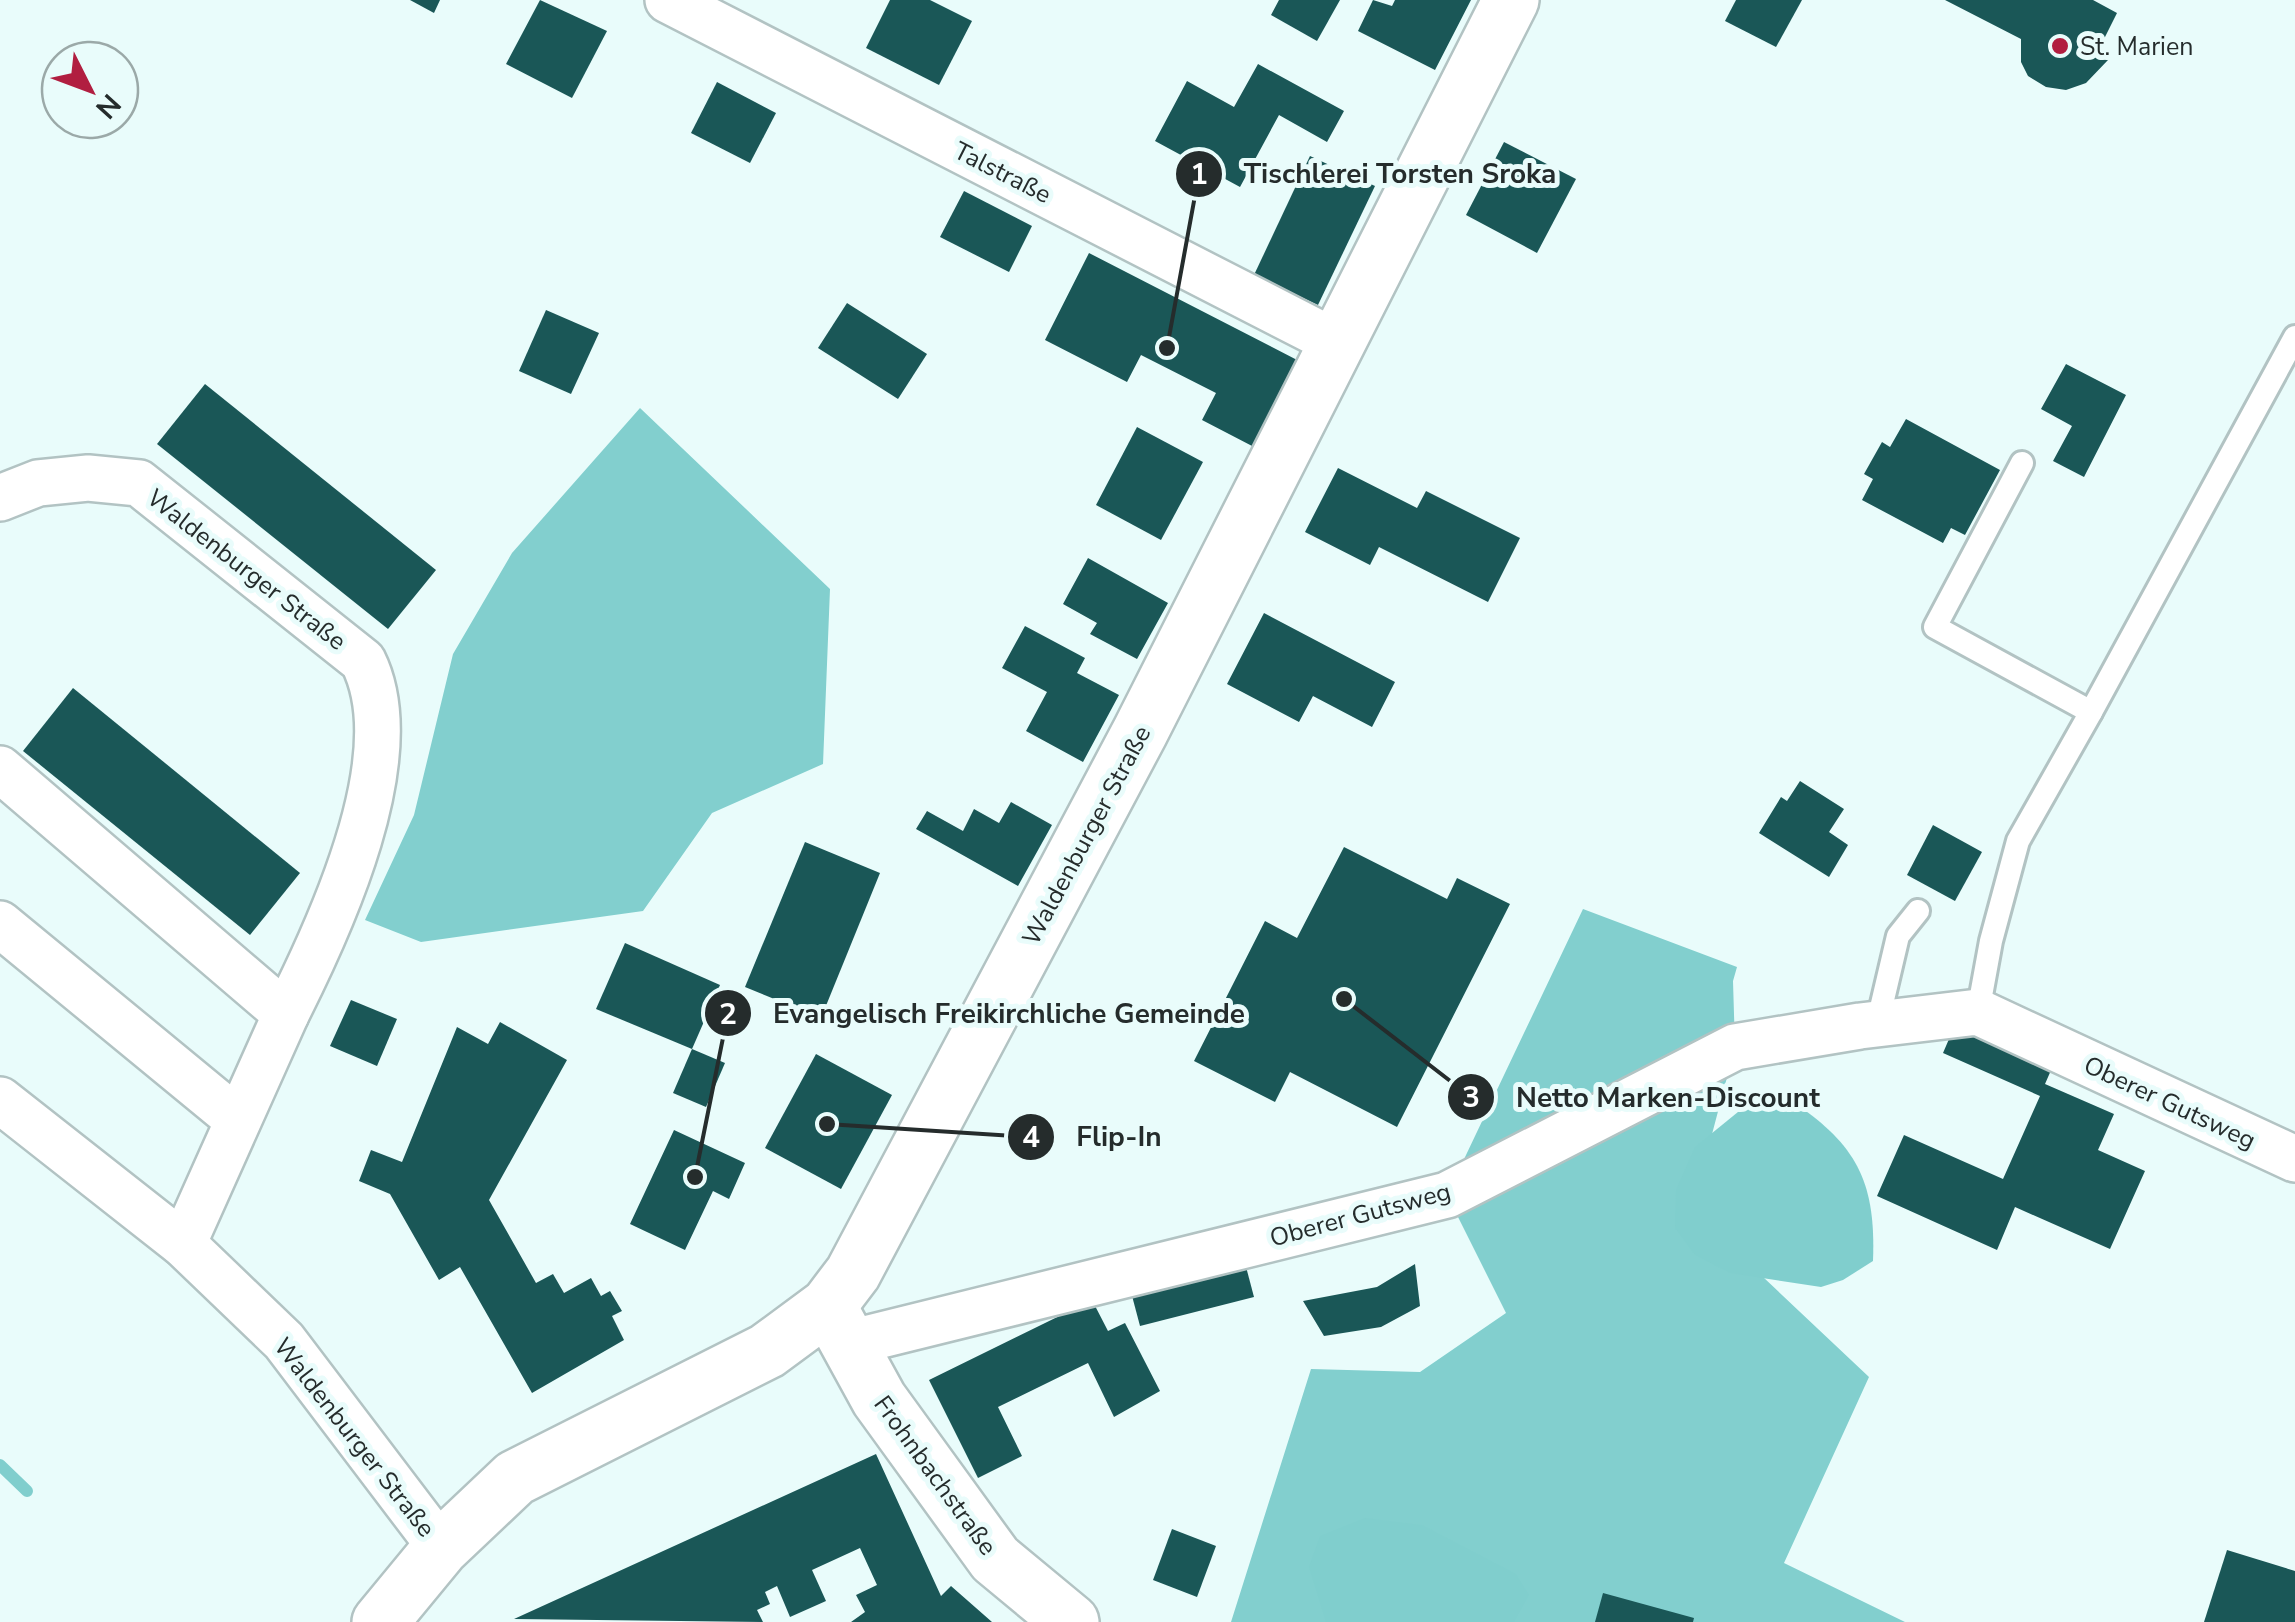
<svg xmlns="http://www.w3.org/2000/svg" width="2295" height="1622" font-family="'Nunito Sans',sans-serif">
  <rect width="100%" height="100%" fill="#e9fcfb"/>
  <g fill="#82cfce">
    <path d="M640,408L830,589L823,764L712,813L643,911L421,942L365,920L414,815L453,654L512,553Z"/>
    <path d="M1583,909L1737,967L1733,981L1735,1047L1692,1210L1869,1377L1784,1563L1905,1622H1231L1311,1369L1420,1372L1506,1313L1447,1195Z"/>
  </g>
  <g fill="#80cecd">
    <path d="M1790,1100C1857,1144 1876,1182 1873,1261L1843,1280L1821,1287L1730,1273L1695,1255L1675,1228L1676,1190L1695,1147L1749,1103Z"/>
    <path d="M1365,1518L1422,1525L1516,1574L1529,1595L1514,1622H1326L1309,1567L1320,1536Z"/>
  </g>
  <g fill="none" stroke-linecap="round" stroke-linejoin="round">
    <path stroke="#80cecd" stroke-width="12" d="M0,1465L27,1491"/>
  </g>
  <g fill="#1a5757">
    <path d="M410,0H440L434,13Z"/>
    <path d="M540,0L607,31L572,98L506,64Z"/>
    <path d="M890,0H930L972,21L939,85L866,48Z"/>
    <path d="M1279,0H1340L1317,41L1271,15Z"/>
    <path d="M1373,0L1392,6L1395,0H1471L1435,70L1358,31Z"/>
    <path d="M1736,0H1802L1776,47L1725,21Z"/>
    <path d="M1945,0H2093L2117,13L2097,53L2108,60L2086,83L2066,90L2046,87L2028,76L2021,62V39Z"/>
    <path d="M1258,64L1344,111L1327,142L1279,115L1240,187L1155,141L1187,81L1234,107Z"/>
    <path d="M717,82L776,113L750,163L691,133Z"/>
    <path d="M1504,142L1576,179L1537,253L1466,215Z"/>
    <path d="M1310,156L1375,186L1318,305L1254,275Z"/>
    <path d="M964,191L1032,226L1009,272L940,237Z"/>
    <path d="M1089,253L1299,361L1254,447L1202,420L1216,393L1141,355L1127,382L1045,340Z"/>
    <path d="M847,303L927,354L898,399L818,348Z"/>
    <path d="M546,310L599,333L571,394L519,371Z"/>
    <path d="M2066,364L2126,395L2084,477L2053,461L2072,426L2041,409Z"/>
    <path d="M205,384L436,570L388,629L157,444Z"/>
    <path d="M1906,419L2000,470L1965,535L1951,528L1943,543L1862,500L1873,479L1864,474L1882,442L1890,447Z"/>
    <path d="M1137,427L1203,462L1161,540L1096,505Z"/>
    <path d="M1338,468L1417,508L1426,491L1520,538L1488,602L1379,547L1370,565L1305,532Z"/>
    <path d="M1088,558L1168,603L1137,659L1090,634L1097,623L1063,604Z"/>
    <path d="M1264,613L1395,682L1372,727L1313,696L1299,722L1227,684Z"/>
    <path d="M1025,626L1085,658L1077,673L1119,695L1083,762L1026,731L1047,692L1002,668Z"/>
    <path d="M73,688L300,873L250,935L23,751Z"/>
    <path d="M1800,781L1844,809L1829,832L1848,845L1829,877L1759,833L1781,797L1787,801Z"/>
    <path d="M1011,802L1052,825L1018,886L916,829L927,811L963,831L974,809L999,823Z"/>
    <path d="M1933,825L1982,852L1955,901L1907,875Z"/>
    <path d="M805,842L880,873L821,1018L745,987Z"/>
    <path d="M1344,847L1447,899L1457,878L1510,904L1397,1127L1290,1072L1275,1102L1194,1061L1265,921L1297,938Z"/>
    <path d="M625,943L720,985L692,1049L596,1009Z"/>
    <path d="M351,1000L397,1019L377,1066L330,1046Z"/>
    <path d="M1958,1018L2055,1061L2045,1084L2114,1114L2098,1150L2145,1171L2110,1249L2015,1207L1997,1250L1877,1196L1904,1135L2003,1179L2040,1096L1943,1053Z"/>
    <path d="M500,1022L567,1060L489,1200L536,1283L553,1274L564,1293L591,1278L601,1296L610,1291L622,1311L612,1316L624,1340L532,1393L460,1267L439,1280L390,1194L359,1181L371,1150L402,1162L457,1027L488,1044Z"/>
    <path d="M692,1049L725,1063L706,1107L673,1093Z"/>
    <path d="M816,1054L892,1095L841,1189L765,1148Z"/>
    <path d="M674,1130L745,1163L729,1199L713,1191L685,1250L630,1224Z"/>
    <path d="M1245,1263L1254,1297L1140,1326L1131,1292Z"/>
    <path d="M1415,1264L1420,1306L1381,1327L1324,1336L1303,1301L1377,1287Z"/>
    <path d="M1092,1300L1108,1331L1125,1323L1160,1391L1114,1417L1088,1363L998,1407L1022,1456L978,1478L929,1380Z"/>
    <path d="M876,1454L941,1596L951,1586L992,1622H851L865,1612L856,1595L877,1585L860,1548L812,1570L826,1601L790,1617L777,1586L765,1592L770,1604L757,1610L763,1622L514,1619Z"/>
    <path d="M1172,1529L1216,1546L1197,1597L1153,1580Z"/>
    <path d="M2227,1550L2295,1571V1622H2204Z"/>
    <path d="M1603,1593L1694,1618L1693,1622H1595Z"/>
  </g>
  <g fill="none" stroke-linecap="round" stroke-linejoin="round">
    <g stroke="#b2c3c3" stroke-width="28">
      <g id="service">
        <path d="M2091,712L2295,337"/>
        <path d="M1978,1012L1991,941L2018,841L2091,712L1935,627L2022,463"/>
        <path d="M1877,1025L1898,936L1918,911"/>
      </g>
    </g>
    <g stroke="#b2c3c3" stroke-width="50">
      <g id="minor">
        <path d="M668,0L1339,344"/>
        <path d="M0,498L38,483L88,478L139,483L363,661C410,755 330,927 286,1014"/>
        <path d="M0,769L286,1014L183,1244"/>
        <path d="M0,924L238,1120"/>
        <path d="M0,1100L183,1244L284,1341L441,1548"/>
        <path d="M849,1343L1447,1195L1735,1047L1860,1026L1978,1012L2295,1159"/>
      </g>
    </g>
    <g stroke="#b2c3c3" stroke-width="60">
      <path id="tertiary" d="M828,1306L879,1399L995,1559L1071,1622"/>
    </g>
    <g stroke="#b2c3c3" stroke-width="60">
      <path id="secondary" d="M380,1622L441,1548L515,1478L767,1351L828,1306L853,1273L1140,732L1511,0"/>
    </g>
    <use href="#service" stroke="#fff" stroke-width="22"/>
    <use href="#minor" stroke="#fff" stroke-width="45"/>
    <use href="#tertiary" stroke="#fff" stroke-width="55"/>
    <use href="#secondary" stroke="#fff" stroke-width="55"/>
  </g>
  <circle fill="#b11e40" stroke="#e9fcfb" stroke-width="4" cx="2060" cy="46" r="10"/>
  <g text-anchor="middle" stroke-width="10" stroke-linejoin="round" paint-order="stroke">
    <g font-size="25" fill="#252c2c" stroke="#e9fcfb" text-anchor="start">
      <text x="2080" y="55">St. Marien</text>
    </g>
    <g font-size="25" fill="#252c2c" stroke="#e9fcfb">
      <text transform="translate(1003 172) rotate(27)" y="9">Talstraße</text>
      <text transform="translate(247 569) rotate(38)" y="9">Waldenburger Straße</text>
      <text transform="translate(1086 835) rotate(-62)" y="9">Waldenburger Straße</text>
      <text transform="translate(2170 1102) rotate(25)" y="9">Oberer Gutsweg</text>
      <text transform="translate(1360 1214) rotate(-15)" y="9">Oberer Gutsweg</text>
      <text transform="translate(355 1437) rotate(52)" y="9">Waldenburger Straße</text>
      <text transform="translate(936 1475) rotate(54)" y="9">Frohnbachstraße</text>
    </g>
  </g>
  <path fill="none" stroke="#252c2c" stroke-width="4" d="M1167 348L1199 174M695 1177L728 1013M1344 999L1471 1097M827 1124L1031 1137"/>
  <g fill="#252c2c" stroke="#e9fcfb" stroke-width="4">
    <circle cx="1167" cy="348" r="10"/>
    <circle cx="695" cy="1177" r="10"/>
    <circle cx="1344" cy="999" r="10"/>
    <circle cx="827" cy="1124" r="10"/>
    <circle cx="1199" cy="174" r="25"/>
    <circle cx="728" cy="1013" r="25"/>
    <circle cx="1471" cy="1097" r="25"/>
    <circle cx="1031" cy="1137" r="25"/>
  </g>
  <g font-size="30" text-anchor="middle" font-weight="bold" fill="#fff">
    <text x="1199" y="184">1</text>
    <text x="728" y="1024">2</text>
    <text x="1471" y="1107">3</text>
    <text x="1031" y="1147">4</text>
  </g>
  <g font-size="28" text-anchor="middle" font-weight="bold" fill="#252c2c" stroke="#e9fcfb" stroke-width="10" stroke-linejoin="round" paint-order="stroke">
    <text x="1400" y="183">Tischlerei Torsten Sroka</text>
    <text x="1009" y="1023">Evangelisch Freikirchliche Gemeinde</text>
    <text x="1668" y="1107">Netto Marken-Discount</text>
    <text x="1119" y="1146">Flip-In</text>
  </g>
  <g transform="translate(90 90) rotate(132)"><circle r="48" fill="#e9fcfb" stroke="#9ba9a8" stroke-width="2.5"/>
  <path d="M0-8L18 38L0 25L-18 38Z" fill="#b11e40"/>
  <text y="-15" font-size="28" font-weight="bold" text-anchor="middle" fill="#252c2c">N</text>
  </g>
</svg>
